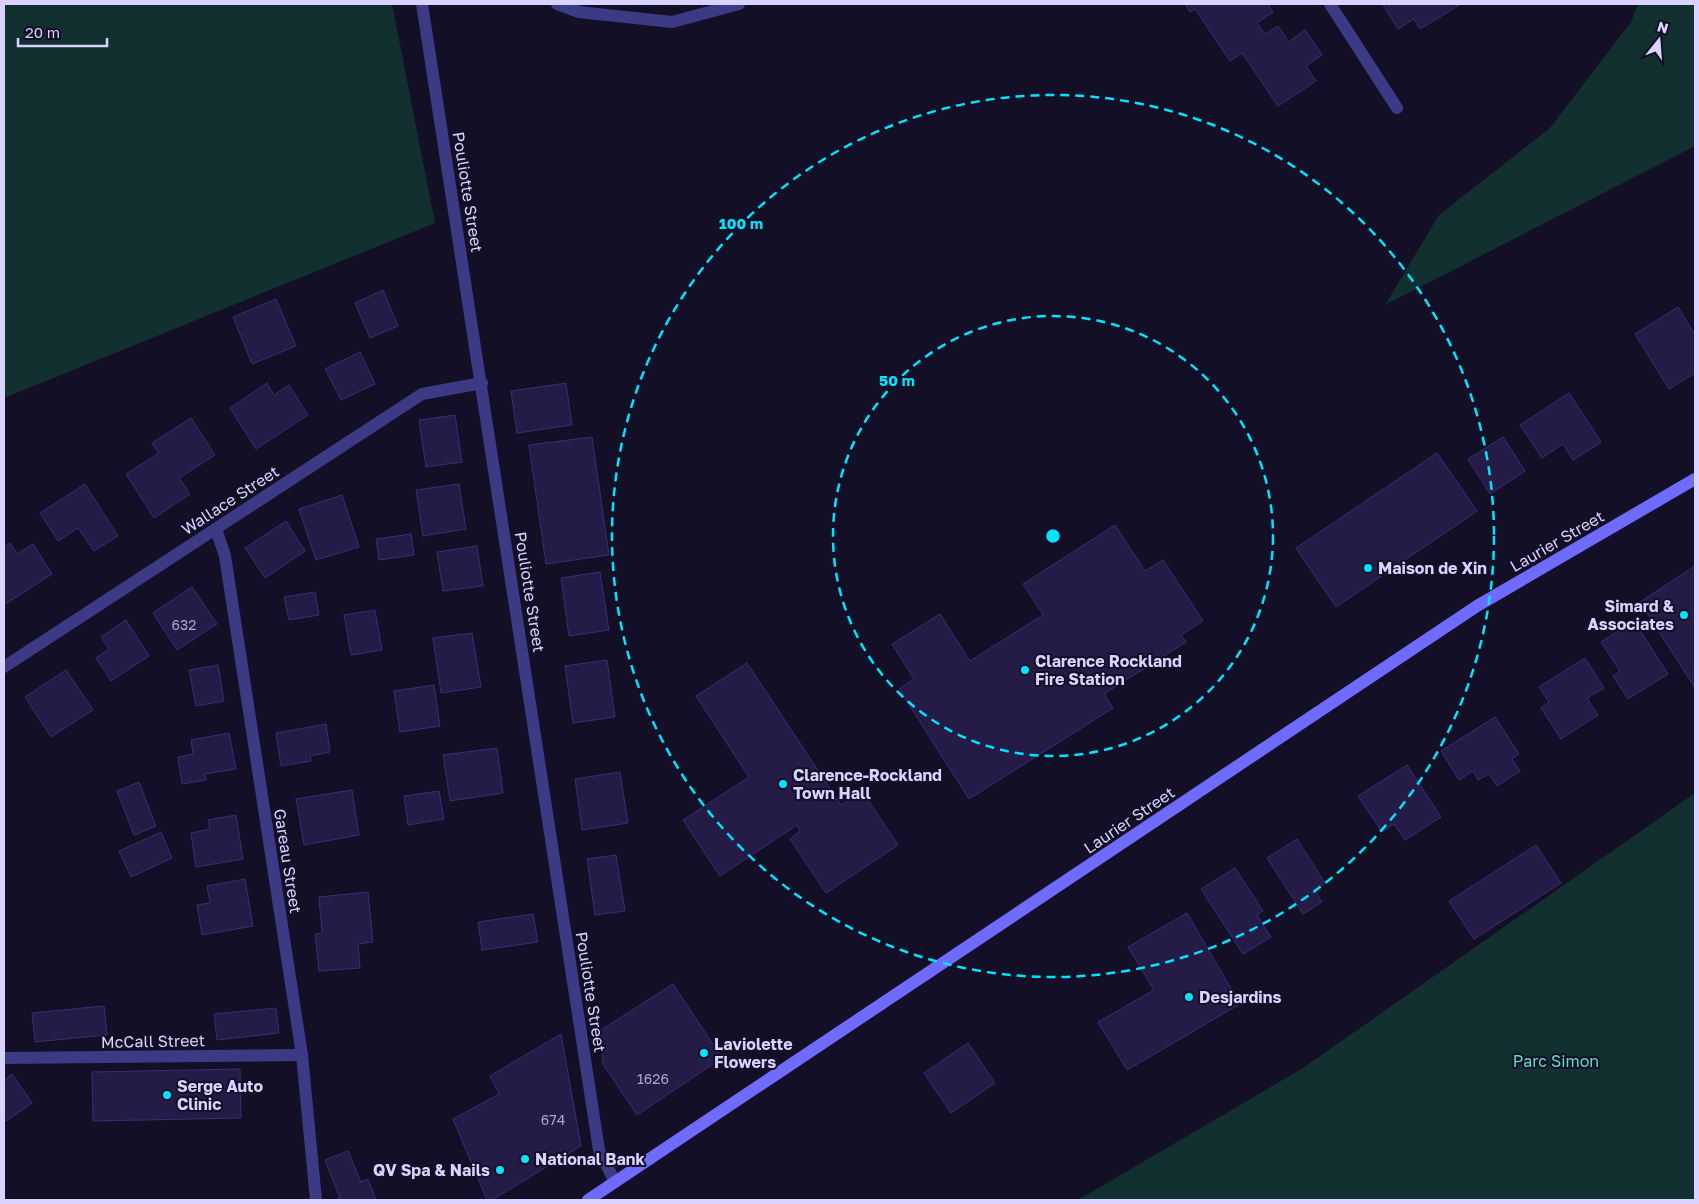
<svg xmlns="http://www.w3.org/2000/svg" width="1699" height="1204" font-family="'Golos Text',sans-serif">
  <rect width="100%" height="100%" fill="#130f26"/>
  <g fill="#12302f">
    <path d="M4,4H392L435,223L4,398Z"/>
    <path d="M1638,4H1695V146L1385,305L1439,215L1550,128L1631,22Z"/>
    <path d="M1695,793V1200H1078L1303,1068Z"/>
  </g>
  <g fill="#241b47" stroke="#3b2d73">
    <path d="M1185,4H1268L1273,12L1257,23L1265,34L1278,26L1289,42L1305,30L1322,55L1306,66L1316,81L1278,106L1242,53L1230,61L1195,9L1190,12Z"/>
    <path d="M1385,4H1461L1420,29L1414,19L1398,29L1383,5Z"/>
    <path d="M383,290L398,326L370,338L355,303Z"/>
    <path d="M276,299L296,346L252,364L233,317Z"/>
    <path d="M1678,307L1695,335V373L1669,389L1635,334Z"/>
    <path d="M360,352L375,384L341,400L325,369Z"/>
    <path d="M267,383L274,395L289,385L308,415L256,449L230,408Z"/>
    <path d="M566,383L572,425L517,433L511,391Z"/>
    <path d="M1569,393L1601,442L1573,460L1563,444L1542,458L1520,425Z"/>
    <path d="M455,415L462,462L426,467L419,420Z"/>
    <path d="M191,418L215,455L179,478L190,494L154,518L126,474L159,453L152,443Z"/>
    <path d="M592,437L609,555L546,564L529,445Z"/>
    <path d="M1503,437L1525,471L1490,494L1468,459Z"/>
    <path d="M1437,453L1477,511L1336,607L1296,548Z"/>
    <path d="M85,484L118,536L94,551L78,528L58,541L40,513Z"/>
    <path d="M459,484L466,529L423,536L416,490Z"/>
    <path d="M342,495L359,547L316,560L299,509Z"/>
    <path d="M286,521L305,551L265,578L245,548Z"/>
    <path d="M1115,525L1145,571L1163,560L1203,621L1181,635L1186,642L1104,694L1113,708L969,799L899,689L914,679L892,644L940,614L970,661L1043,615L1023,584Z"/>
    <path d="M411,534L414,555L379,560L376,539Z"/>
    <path d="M10,543L17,554L33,544L52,574L4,605V547Z"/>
    <path d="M477,546L483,586L443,591L437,552Z"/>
    <path d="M1695,566V688L1640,602Z"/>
    <path d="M600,572L609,630L569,636L561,578Z"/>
    <path d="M192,587L217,624L177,650L153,613Z"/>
    <path d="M315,592L319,615L289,620L284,597Z"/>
    <path d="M375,610L382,650L351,655L344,615Z"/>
    <path d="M126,620L149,656L111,681L96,658L109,649L101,637Z"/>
    <path d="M1634,621L1668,674L1628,699L1613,676L1620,671L1601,642Z"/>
    <path d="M472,633L481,687L441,693L433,638Z"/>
    <path d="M1585,658L1604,688L1587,698L1598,715L1561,739L1541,708L1549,702L1539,687Z"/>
    <path d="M607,660L615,717L573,723L565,666Z"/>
    <path d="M747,663L841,805L862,791L898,845L826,893L790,839L800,831L797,825L720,876L683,820L749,777L696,696Z"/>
    <path d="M218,665L224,701L196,706L189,670Z"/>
    <path d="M66,670L93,710L51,737L25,697Z"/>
    <path d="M434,685L440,726L400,732L394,691Z"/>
    <path d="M1495,717L1519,754L1512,759L1520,771L1497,786L1489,774L1478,780L1473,771L1459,780L1441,751Z"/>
    <path d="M326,724L330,752L310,756L311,761L281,766L276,733Z"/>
    <path d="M229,733L236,769L205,774L206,780L182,784L178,757L193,754L191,740Z"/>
    <path d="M497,748L503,793L450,801L443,755Z"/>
    <path d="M1407,765L1441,817L1405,840L1394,824L1382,832L1358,796Z"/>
    <path d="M620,772L628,823L582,830L575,779Z"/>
    <path d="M139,782L156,826L134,835L117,791Z"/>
    <path d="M352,790L359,835L304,845L296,799Z"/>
    <path d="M439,791L444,819L408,825L404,796Z"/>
    <path d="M236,815L243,859L196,867L191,833L210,829L208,820Z"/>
    <path d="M161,832L172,858L131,877L119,851Z"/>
    <path d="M1297,839L1325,883L1314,890L1322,902L1303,914L1267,858Z"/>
    <path d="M1536,845L1561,883L1474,939L1449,901Z"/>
    <path d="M616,855L625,911L595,915L587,859Z"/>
    <path d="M1235,868L1263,911L1257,915L1271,937L1243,954L1201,889Z"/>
    <path d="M245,879L253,926L202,935L197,905L210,903L207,886Z"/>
    <path d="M368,892L373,942L358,944L360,968L319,971L315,934L322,933L319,897Z"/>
    <path d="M1187,913L1240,1004L1127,1070L1098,1022L1154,990L1128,947Z"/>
    <path d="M533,914L538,942L482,950L478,922Z"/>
    <path d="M673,984L722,1058L637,1115L603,1064L601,1030Z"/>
    <path d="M104,1006L107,1035L35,1042L32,1013Z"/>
    <path d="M276,1008L279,1033L217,1040L214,1014Z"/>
    <path d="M561,1034L581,1146L492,1200H487L453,1119L499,1094L490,1076Z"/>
    <path d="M968,1043L995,1083L951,1113L924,1073Z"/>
    <path d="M240,1069L241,1118L93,1121L92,1072Z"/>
    <path d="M12,1074L32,1103L6,1121L4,1119V1080Z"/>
    <path d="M348,1151L361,1182L368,1179L376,1200H335L340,1198L325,1160Z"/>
  </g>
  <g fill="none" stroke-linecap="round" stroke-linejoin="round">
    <g stroke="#3d3a85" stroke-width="12">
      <path d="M422,4L599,1150L615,1182"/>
      <path d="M557,4L579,12L672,22L739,4"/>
      <path d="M1330,4L1397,108"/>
      <path d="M216,529L225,556L302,1055L316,1200"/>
      <path d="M4,667L422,394L482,383"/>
      <path d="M4,1058L302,1055"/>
    </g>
    <path stroke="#6f6bff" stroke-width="12" d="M588,1200L1477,606L1695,479"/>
  </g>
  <g fill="none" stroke="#00e5ff" stroke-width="2.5" stroke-dasharray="9 6">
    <circle cx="1053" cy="536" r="220"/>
    <circle cx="1053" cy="536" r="441"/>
  </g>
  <g fill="#00e5ff" stroke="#130f26" stroke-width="2">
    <circle cx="1368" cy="568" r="5"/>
    <circle cx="1684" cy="615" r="5"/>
    <circle cx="1025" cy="670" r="5"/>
    <circle cx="783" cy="784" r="5"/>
    <circle cx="1189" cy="997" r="5"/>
    <circle cx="704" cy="1053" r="5"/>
    <circle cx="167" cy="1095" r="5"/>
    <circle cx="525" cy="1159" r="5"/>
    <circle cx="500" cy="1170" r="5"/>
  </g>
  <g text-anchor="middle" stroke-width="4" stroke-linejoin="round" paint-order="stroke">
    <g font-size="14" fill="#aca6d1">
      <text x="184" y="630">632</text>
      <text x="653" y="1084">1626</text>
      <text x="553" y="1125">674</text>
    </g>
    <g font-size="16" fill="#d9d4ff" stroke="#130f26">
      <text transform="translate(468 192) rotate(81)" y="6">Pouliotte Street</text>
      <text transform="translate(230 500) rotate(-33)" y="6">Wallace Street</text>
      <text transform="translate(1557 541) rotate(-30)" y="6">Laurier Street</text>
      <text transform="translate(530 592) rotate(81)" y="6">Pouliotte Street</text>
      <text transform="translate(1129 820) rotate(-34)" y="6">Laurier Street</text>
      <text transform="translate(288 861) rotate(81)" y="6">Gareau Street</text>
      <text transform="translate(591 992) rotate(81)" y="6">Pouliotte Street</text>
      <text transform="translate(153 1041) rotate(-1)" y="6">McCall Street</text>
    </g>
    <g font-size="16" font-weight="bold" fill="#d9d4ff" stroke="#130f26" text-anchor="start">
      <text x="1378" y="574">Maison de Xin</text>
      <text x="1674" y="612" text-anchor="end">Simard &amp;<tspan x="1674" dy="18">Associates</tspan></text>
      <text x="1035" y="667">Clarence Rockland<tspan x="1035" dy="18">Fire Station</tspan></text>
      <text x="793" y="781">Clarence-Rockland<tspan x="793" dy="18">Town Hall</tspan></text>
      <text x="1199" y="1003">Desjardins</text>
      <text x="714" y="1050">Laviolette<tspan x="714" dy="18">Flowers</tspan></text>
      <text x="177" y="1092">Serge Auto<tspan x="177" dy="18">Clinic</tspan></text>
      <text x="535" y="1165">National Bank</text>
      <text x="490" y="1176" text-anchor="end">QV Spa &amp; Nails</text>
    </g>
    <g font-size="16" fill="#5fe0c0" stroke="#130f26">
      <text x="1556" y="1067">Parc Simon</text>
    </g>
  </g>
  <circle cx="1053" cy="536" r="8" fill="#00e5ff" stroke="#130f26" stroke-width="2.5"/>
  <g font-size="15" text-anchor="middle" font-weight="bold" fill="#00e5ff" stroke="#130f26" stroke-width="4" stroke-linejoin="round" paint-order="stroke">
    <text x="741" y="229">100 m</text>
    <text x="897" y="386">50 m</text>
  </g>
  <rect width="1699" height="1204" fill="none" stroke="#d9d4ff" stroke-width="10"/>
  <g transform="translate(1659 40) rotate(17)" stroke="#130f26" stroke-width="4" paint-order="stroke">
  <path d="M0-4L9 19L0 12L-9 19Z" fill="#d9d4ff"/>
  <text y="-8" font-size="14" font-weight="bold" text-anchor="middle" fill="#d9d4ff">N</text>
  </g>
  <path d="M18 38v8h89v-8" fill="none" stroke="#d9d4ff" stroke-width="2.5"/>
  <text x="25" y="38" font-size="15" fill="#d9d4ff" stroke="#130f26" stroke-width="4" paint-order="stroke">20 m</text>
</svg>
